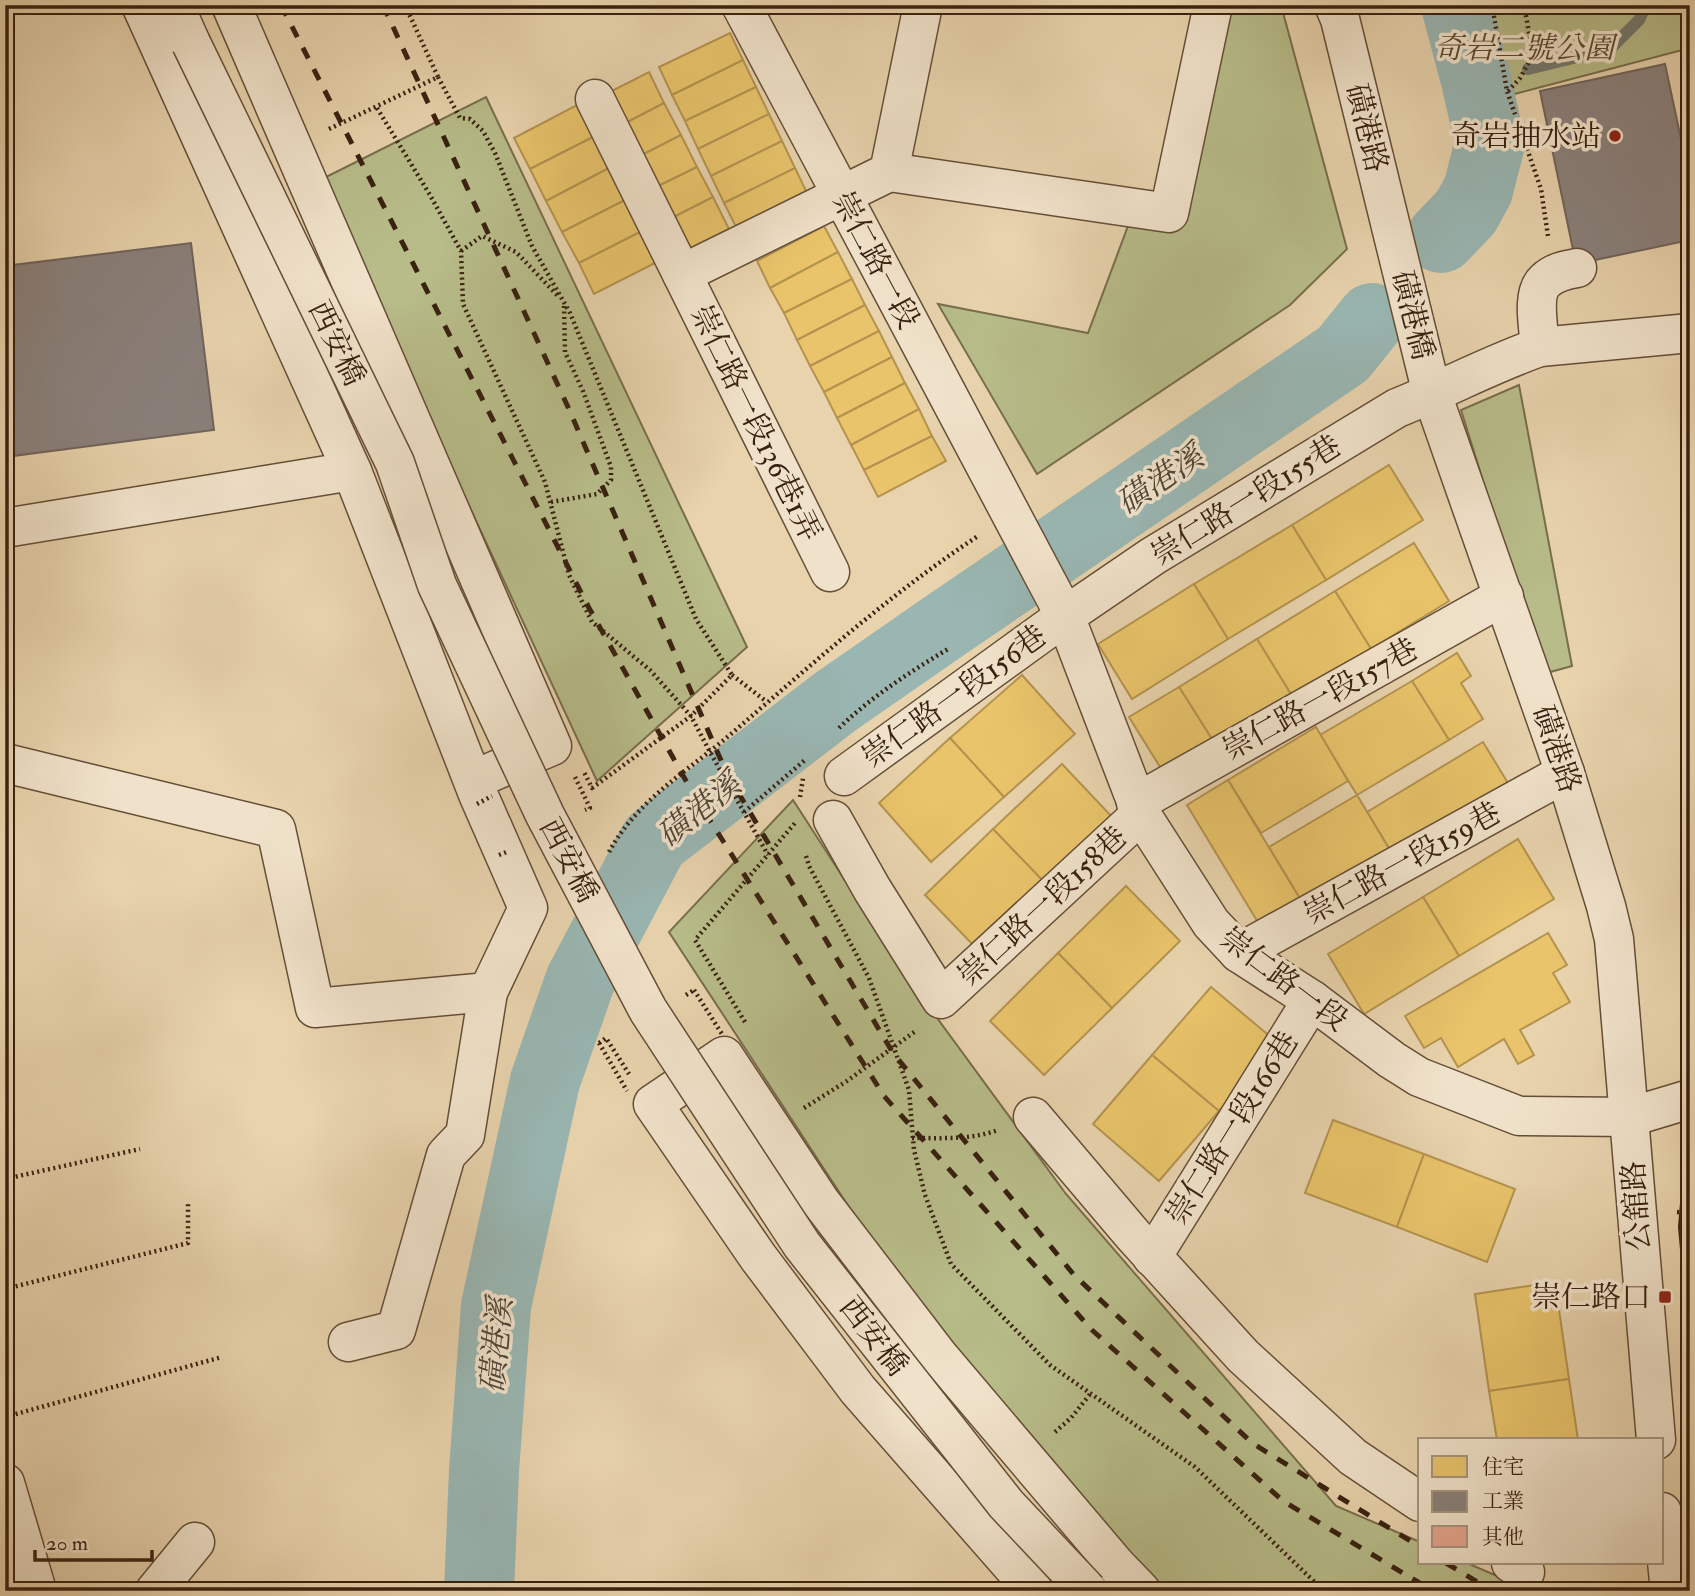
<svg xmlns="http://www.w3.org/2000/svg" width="1695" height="1596" font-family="'IM FELL Double Pica','Noto Serif TC',serif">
  <rect width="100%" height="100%" fill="#e8d3ad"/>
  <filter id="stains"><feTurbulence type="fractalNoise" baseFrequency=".00286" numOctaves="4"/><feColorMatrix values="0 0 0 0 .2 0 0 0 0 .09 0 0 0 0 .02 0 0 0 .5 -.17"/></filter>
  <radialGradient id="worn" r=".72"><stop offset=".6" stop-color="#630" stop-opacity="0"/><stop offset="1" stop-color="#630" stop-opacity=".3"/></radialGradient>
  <g fill="#b7bc89" stroke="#786e4c" stroke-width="2">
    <path d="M1226,5H1281L1347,249L1290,305L1037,474L938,304L1088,333L1131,218L1165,224Z"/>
    <path d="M1471,5H1690V48L1488,101Z"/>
    <path d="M486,97L747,647L597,781L318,181Z"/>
    <path d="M1519,385L1572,666L1543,674L1461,410Z"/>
    <path d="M793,800L910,981L1066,1194L1336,1506L1420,1542V1563H1467L1532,1591H1162L1161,1589L896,1279L669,932Z"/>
  </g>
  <g fill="#e9c46a" stroke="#b4934f" stroke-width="2">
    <path d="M730,33L743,60L672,95L659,67Z"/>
    <path d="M743,60L756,87L685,121L672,95Z"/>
    <path d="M649,72L664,103L616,128L600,97Z"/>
    <path d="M756,87L769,114L698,149L685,121Z"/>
    <path d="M664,103L681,135L632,160L616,128Z"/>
    <path d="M577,105L593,137L530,169L514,138Z"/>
    <path d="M769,114L782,141L711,176L698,149Z"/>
    <path d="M681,135L697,167L648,191L632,160Z"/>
    <path d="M593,137L609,168L546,201L530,169Z"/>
    <path d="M782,141L795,168L724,203L711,176Z"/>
    <path d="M697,167L713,197L664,222L648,191Z"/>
    <path d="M609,168L625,200L562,232L546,201Z"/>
    <path d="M795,168L808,195L737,229L724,203Z"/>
    <path d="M713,197L729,229L680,254L664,222Z"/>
    <path d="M625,200L642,231L579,263L562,232Z"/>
    <path d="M824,226L838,252L770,288L757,261Z"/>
    <path d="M642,231L657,262L594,294L579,263Z"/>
    <path d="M838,252L852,279L784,313L770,288Z"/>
    <path d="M852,279L865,305L797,340L784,313Z"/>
    <path d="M865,305L879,331L810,366L797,340Z"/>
    <path d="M879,331L892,357L824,392L810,366Z"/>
    <path d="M892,357L905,383L837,418L824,392Z"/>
    <path d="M905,383L919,409L851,445L837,418Z"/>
    <path d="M919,409L932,436L864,470L851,445Z"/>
    <path d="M932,436L946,461L878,497L864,470Z"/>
    <path d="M1389,465L1423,520L1326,580L1292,525Z"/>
    <path d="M1292,525L1326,580L1228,639L1194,584Z"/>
    <path d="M1414,543L1449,601L1371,649L1335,591Z"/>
    <path d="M1194,584L1228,639L1132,699L1098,644Z"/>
    <path d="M1335,591L1371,649L1292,696L1257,639Z"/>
    <path d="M1257,639L1292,696L1215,744L1179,687Z"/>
    <path d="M1457,653L1471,676L1461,683L1483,719L1449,740L1412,681Z"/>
    <path d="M1022,675L1075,734L1004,797L950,738Z"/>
    <path d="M1412,681L1449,740L1357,795L1320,735Z"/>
    <path d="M1179,687L1215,744L1165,775L1129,717Z"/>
    <path d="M1316,727L1348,781L1261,833L1228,780Z"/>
    <path d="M950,738L1004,797L931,862L879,803Z"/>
    <path d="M1483,742L1514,793L1398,863L1367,812Z"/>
    <path d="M1062,764L1114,819L1046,884L993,829Z"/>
    <path d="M1228,780L1304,905L1262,929L1187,805Z"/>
    <path d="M1357,795L1391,852L1304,905L1269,847Z"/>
    <path d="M993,829L1046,884L977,949L925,895Z"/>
    <path d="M1518,839L1554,899L1459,956L1423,897Z"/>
    <path d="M1126,886L1180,941L1112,1008L1058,953Z"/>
    <path d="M1423,897L1459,956L1364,1014L1328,954Z"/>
    <path d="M1548,933L1567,965L1553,973L1570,1002L1520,1030L1534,1055L1518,1064L1504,1039L1458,1067L1441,1038L1424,1048L1405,1016Z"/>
    <path d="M1058,953L1112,1008L1044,1075L990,1021Z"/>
    <path d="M1211,987L1278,1043L1219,1111L1152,1055Z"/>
    <path d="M1152,1055L1219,1111L1159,1181L1093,1124Z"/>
    <path d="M1333,1120L1424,1154L1397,1227L1305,1193Z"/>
    <path d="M1424,1154L1515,1189L1487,1262L1397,1227Z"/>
    <path d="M1555,1282L1569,1379L1489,1391L1475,1294Z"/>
    <path d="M1569,1379L1578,1440H1497L1489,1391Z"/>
  </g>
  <g fill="#8a817c" stroke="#72645c" stroke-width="2">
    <path d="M1665,64L1690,181V240L1576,264L1540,91Z"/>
    <path d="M191,243L214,430L5,457V266Z"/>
  </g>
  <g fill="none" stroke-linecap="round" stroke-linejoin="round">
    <path stroke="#737a71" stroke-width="12" d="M1528,69L1610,49L1639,20L1646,5"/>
    <g stroke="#99b6b2" stroke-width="70">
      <path d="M1441,238L1466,212L1478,190L1490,143L1476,80L1456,5"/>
      <path d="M479,1591L484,1471L496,1306L545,1081L580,981L654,841L835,702L943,627L1343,354L1372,318"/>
    </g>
  </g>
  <path fill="#e5a58f" stroke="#392110" stroke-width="2" d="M1690,1173V1261H1682L1679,1227L1682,1191Z"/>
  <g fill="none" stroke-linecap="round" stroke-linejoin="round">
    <g stroke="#654e37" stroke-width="41">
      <g id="minor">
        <path d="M174,5L191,43"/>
        <path d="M231,5L552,746L473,780"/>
        <path d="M741,5L1065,616L1141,814L1211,923L1239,953L1312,1000L1392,1060L1419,1077L1519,1116L1630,1117L1690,1099"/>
        <path d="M1334,5L1340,19L1432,394L1565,773L1606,906L1614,939L1617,974L1656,1440"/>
        <path d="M595,99L830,572"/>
        <path d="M889,172L1169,213L1213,5"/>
        <path d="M682,274L889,172L923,5"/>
        <path d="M1540,347C1539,329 1531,294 1545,281C1554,272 1566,270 1577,268"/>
        <path d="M5,528L352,471"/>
        <path d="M5,763L276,829L315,1008L488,992L528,908L478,794L352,471L141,5"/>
        <path d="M844,776L1065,616L1153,556L1397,408C1445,389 1491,364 1540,347L1690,333"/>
        <path d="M1136,803L1504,596"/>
        <path d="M833,820L872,889L941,999L1141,814"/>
        <path d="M1239,953L1565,773"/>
        <path d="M1033,1117L1133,1235L1243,1356L1353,1457L1420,1502"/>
        <path d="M1152,1257L1312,1000"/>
        <path d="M348,1342L396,1330L446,1155L465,1135L488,992"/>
        <path d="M5,1483L37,1591"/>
        <path d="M1662,1512L1670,1591"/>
        <path d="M1511,1563L1525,1572"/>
        <path d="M155,1591L195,1542"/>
        <path d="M1034,1591L858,1390L758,1257L653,1104L724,1056L820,1201L938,1355L1116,1565L1141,1591"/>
      </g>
    </g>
    <g stroke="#392110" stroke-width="4.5" stroke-dasharray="2 3.5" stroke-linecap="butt">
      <path d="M1492,5L1507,91L1541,189L1548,236"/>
      <path d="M438,77L460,118L470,119L483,131L495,153L532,246L570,313L696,619L732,675L691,716L592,788L583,770"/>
      <path d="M1508,91L1520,78L1533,55L1524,5"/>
      <path d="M377,108L430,195L461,251L463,304L545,482L569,575L592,622L650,670L691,716L710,752L768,855"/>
      <path d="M329,129L438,77L405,5"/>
      <path d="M461,251L482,236L516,252L559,297"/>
      <path d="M551,502L597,494L611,480V467L583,391L565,352L564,304"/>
      <path d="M732,675L767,702"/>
      <path d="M839,728C871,697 910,672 948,649"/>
      <path d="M575,777L590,808L585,810"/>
      <path d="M800,797L803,778"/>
      <path d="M744,812L805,760V762"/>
      <path d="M609,852C637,800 688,771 731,734C811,665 890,594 978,536"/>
      <path d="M806,856L809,866L869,978L909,1090L914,1150L925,1195L951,1264L1050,1365L1195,1467L1324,1591"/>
      <path d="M686,995L694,990"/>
      <path d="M745,1022L695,940L795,823"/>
      <path d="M599,1043L606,1038L629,1074"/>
      <path d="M804,1108L847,1081L917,1030"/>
      <path d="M912,1138C941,1138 971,1140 998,1130"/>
      <path d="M5,1179L140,1149"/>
      <path d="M1677,1212L1690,1213"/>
      <path d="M5,1289L188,1243V1204"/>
      <path d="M5,1417L222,1357"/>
      <path d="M1055,1432L1071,1418L1091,1393"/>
    </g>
    <use href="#minor" stroke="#f0e2ca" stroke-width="38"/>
    <g stroke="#392110" stroke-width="5" stroke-dasharray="12 12" stroke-linecap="butt">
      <path d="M281,5L589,608L694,795L884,1096L1092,1330L1283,1501L1433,1591"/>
      <path d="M383,5L568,407L726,772L893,1053L1074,1275L1252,1443L1420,1547"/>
      <path d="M1446,1563L1492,1591"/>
    </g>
    <g stroke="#654e37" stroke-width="41" stroke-linecap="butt">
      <path id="minor-bridge" d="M191,43L395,463L437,585L545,815L648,1010L802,1245L1006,1504L1088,1591"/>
    </g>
    <g stroke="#392110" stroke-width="4.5" stroke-dasharray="2 3.5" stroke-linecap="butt">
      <path d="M477,804L492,796"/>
      <path d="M499,855L509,851"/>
      <path d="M694,990L722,1034"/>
      <path d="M599,1043L627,1091"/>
    </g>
    <use href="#minor-bridge" stroke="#f0e2ca" stroke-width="38"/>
  </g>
  <g fill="#8f2418" stroke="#f0e2ca" stroke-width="2.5">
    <circle cx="1615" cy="136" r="7"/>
    <rect x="1658" y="1290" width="14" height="14" rx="3.5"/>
  </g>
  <g text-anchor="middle" stroke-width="7" stroke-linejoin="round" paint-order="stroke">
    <g font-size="30" font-style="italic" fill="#58482e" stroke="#f0e2ca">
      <text x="1524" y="58">奇岩二號公園</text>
    </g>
    <g font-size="30" fill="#392110" stroke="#f0e2ca">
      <text transform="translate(1367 128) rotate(76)" y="10">磺港路</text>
      <text transform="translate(876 260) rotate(62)" y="10">崇仁路一段</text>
      <text transform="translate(1413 315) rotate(76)" y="10">磺港橋</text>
      <text transform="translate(337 343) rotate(64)" y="10">西安橋</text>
      <text transform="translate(756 423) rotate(64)" y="10">崇仁路一段136巷1弄</text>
      <text transform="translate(1246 500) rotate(-32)" y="10">崇仁路一段155巷</text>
      <text transform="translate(954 696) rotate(-36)" y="10">崇仁路一段156巷</text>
      <text transform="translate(1320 699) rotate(-29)" y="10">崇仁路一段157巷</text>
      <text transform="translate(1557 749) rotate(71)" y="10">磺港路</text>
      <text transform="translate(569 860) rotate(62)" y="10">西安橋</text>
      <text transform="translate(1402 863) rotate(-29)" y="10">崇仁路一段159巷</text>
      <text transform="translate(1042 906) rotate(-43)" y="10">崇仁路一段158巷</text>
      <text transform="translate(1284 979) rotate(37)" y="10">崇仁路一段</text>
      <text transform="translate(1232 1128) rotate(-58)" y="10">崇仁路一段166巷</text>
      <text transform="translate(1636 1206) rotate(-94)" y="10">公舘路</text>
      <text transform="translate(874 1336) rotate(52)" y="10">西安橋</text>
    </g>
    <g font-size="30" fill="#392110" stroke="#f0e2ca" text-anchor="end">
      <text x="1601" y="146">奇岩抽水站</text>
      <text x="1651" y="1307">崇仁路口</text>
    </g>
    <g font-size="32" font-style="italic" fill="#514638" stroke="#f0e2ca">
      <text transform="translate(1160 479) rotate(-34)" y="11">磺港溪</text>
      <text transform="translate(699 809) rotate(-39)" y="11">磺港溪</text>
      <text transform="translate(496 1345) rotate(-85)" y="11">磺港溪</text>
    </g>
  </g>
  <rect width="1695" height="1596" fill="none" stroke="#e8d3ad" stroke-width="28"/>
  <rect x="7" y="7" width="1681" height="1582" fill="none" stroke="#392110" stroke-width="3.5"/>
  <rect x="14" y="14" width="1667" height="1568" fill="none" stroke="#392110" stroke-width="2"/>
  <rect x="1418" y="1438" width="245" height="126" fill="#f0e2ca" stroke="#a79580" stroke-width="2"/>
  <rect x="1432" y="1456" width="35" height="21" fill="#e9c46a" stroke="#a79580" stroke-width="2"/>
  <text x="1482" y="1474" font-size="21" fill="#392110">住宅</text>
  <rect x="1432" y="1491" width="35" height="21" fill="#8a817c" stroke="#a79580" stroke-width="2"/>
  <text x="1482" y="1508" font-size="21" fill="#392110">工業</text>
  <rect x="1432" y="1526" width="35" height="21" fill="#e5a58f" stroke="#a79580" stroke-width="2"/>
  <text x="1482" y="1544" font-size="21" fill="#392110">其他</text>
  <path d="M35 1550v10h117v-10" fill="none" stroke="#392110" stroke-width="3.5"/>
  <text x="46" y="1550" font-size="21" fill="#392110" stroke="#f0e2ca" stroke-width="5" paint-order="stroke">20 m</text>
  <rect width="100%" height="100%" filter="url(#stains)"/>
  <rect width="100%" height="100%" fill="url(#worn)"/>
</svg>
